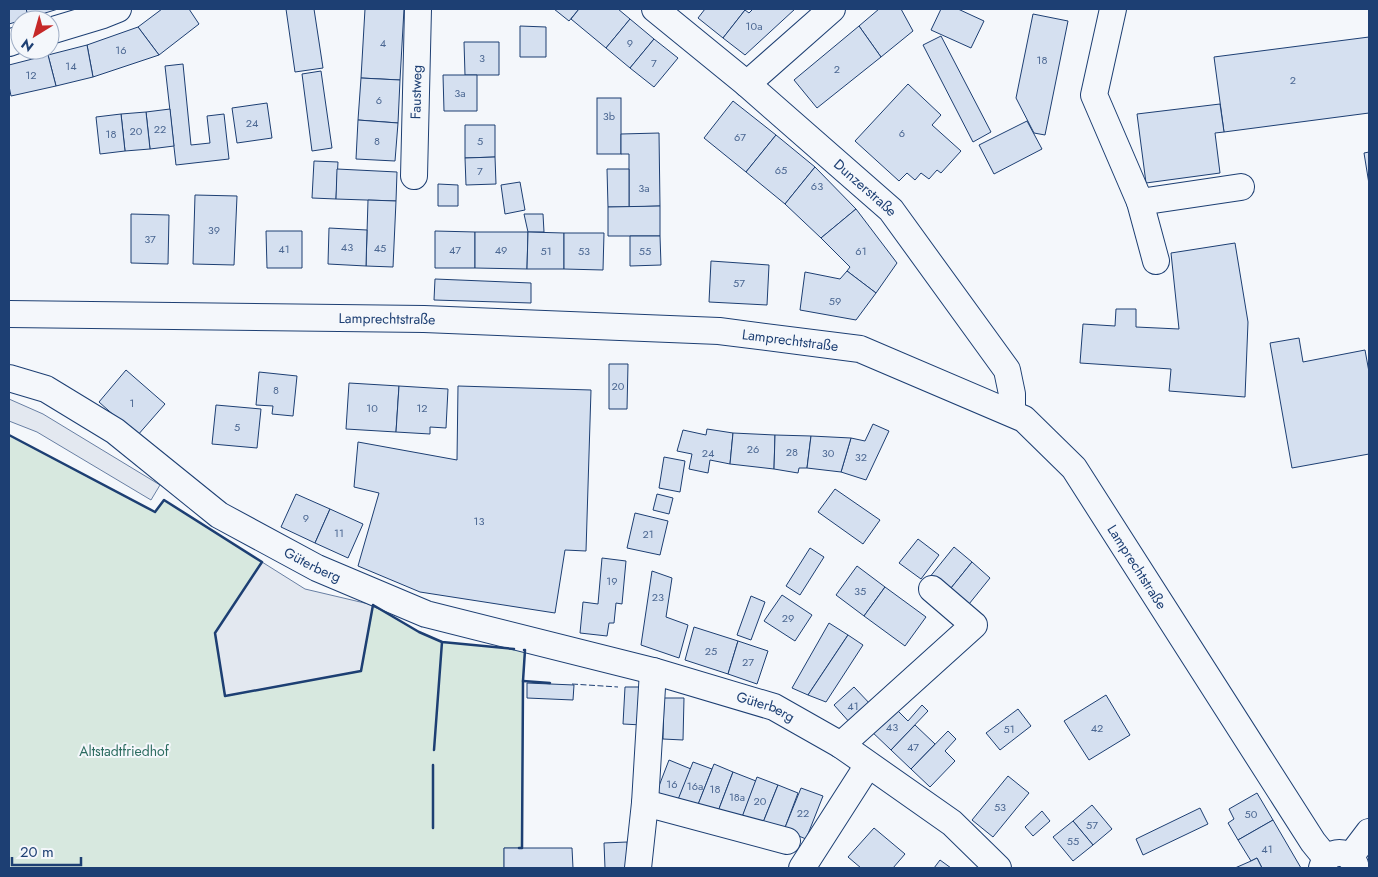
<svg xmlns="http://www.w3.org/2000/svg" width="1378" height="877" font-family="Jost,sans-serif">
  <rect width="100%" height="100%" fill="#f4f7fb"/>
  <path fill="#d7e8df" stroke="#687fa3" d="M9,435L155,512L164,500L262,562L216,633L373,605L419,632L442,642L525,650L523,681L522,848H504V868H9Z"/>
  <g fill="#e3e8f0" stroke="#687fa3">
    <path d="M9,399L43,414L160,485L151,500L37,432L9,421Z"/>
    <path d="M262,562L305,589L373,605L361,671L225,696L215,633Z"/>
  </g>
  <g fill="#d5e0f0" stroke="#1d3f73">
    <path d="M9,9H26L29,18L9,24Z"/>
    <path d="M26,9H58L29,18Z"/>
    <path d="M162,9H189L199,24L159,55L138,27Z"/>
    <path d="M286,9H314L323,68L295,72Z"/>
    <path d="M365,9H404L400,80L361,78Z"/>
    <path d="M554,9H579L569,21Z"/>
    <path d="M579,9H618L630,19L606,48L571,19Z"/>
    <path d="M705,9H744L745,10L723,38L698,18Z"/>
    <path d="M753,9H795L745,55L723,38L745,10L749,13Z"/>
    <path d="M879,9H901L913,31L881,57L859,26Z"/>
    <path d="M941,9H958L984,21L971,48L931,30Z"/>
    <path d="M1033,14L1068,21L1045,135L1034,133L1016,98Z"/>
    <path d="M630,19L654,39L630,68L606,48Z"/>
    <path d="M520,26L546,27V57H520Z"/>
    <path d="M859,26L881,57L817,108L794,80Z"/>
    <path d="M138,27L159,55L93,77L87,45Z"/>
    <path d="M941,36L991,132L973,142L923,45Z"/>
    <path d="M1369,37V113L1224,132L1214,57Z"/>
    <path d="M654,39L678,58L654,87L630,68Z"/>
    <path d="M464,42H499V75H465Z"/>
    <path d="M87,45L93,77L56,86L48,55Z"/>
    <path d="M48,55L56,86L11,96L9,86V65Z"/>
    <path d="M183,64L191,145L210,143L207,116L224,114L229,159L176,165L165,66Z"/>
    <path d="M321,71L332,148L312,151L302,74Z"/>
    <path d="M443,75H477V111H444Z"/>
    <path d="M361,78L400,80L398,123L358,120Z"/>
    <path d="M908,84L941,115L932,125L961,151L941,173L937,170L929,179L921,173L915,180L907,173L899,181L855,141Z"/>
    <rect x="597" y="98" width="24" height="56"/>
    <path d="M733,101L776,135L746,172L704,138Z"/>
    <path d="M267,103L272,138L237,143L232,108Z"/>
    <path d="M1220,104L1224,132L1215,133L1220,173L1146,183L1137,114Z"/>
    <path d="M170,109L174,146L150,149L146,112Z"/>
    <path d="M146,112L150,149L125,151L121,114Z"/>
    <path d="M121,114L125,151L100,154L96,117Z"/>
    <path d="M358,120L398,123L395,161L356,159Z"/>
    <path d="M1027,121L1042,149L994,174L979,145Z"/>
    <path d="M465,125H495V157L465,158Z"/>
    <path d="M659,133L660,206L629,207V154H621V134Z"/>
    <path d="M776,135L815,167L785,204L746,172Z"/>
    <path d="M1369,152V184L1364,153Z"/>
    <path d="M495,157L496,184L466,185L465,158Z"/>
    <path d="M314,161L338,162L336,199L312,198Z"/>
    <path d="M815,167L856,209L821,238L785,204Z"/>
    <path d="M337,169L397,172L396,201L336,199Z"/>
    <path d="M607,169H629V207H608Z"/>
    <path d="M520,182L525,210L505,214L501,185Z"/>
    <path d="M438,184L458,185V206H438Z"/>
    <path d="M195,195L237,196L234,265L193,264Z"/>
    <path d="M368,200L396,201L393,267L366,266Z"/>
    <path d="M660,206V236H608V207Z"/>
    <path d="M856,209L897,263L876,293L847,271L850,267L821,238Z"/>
    <path d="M131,214L169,215L168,264L131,263Z"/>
    <path d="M524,214H543L544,232H528Z"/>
    <path d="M329,228L367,230L366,266L328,264Z"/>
    <path d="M266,231H302V268H267Z"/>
    <path d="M435,231L475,232V268H435Z"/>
    <path d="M475,232H528L527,269L475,268Z"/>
    <path d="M528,232L564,233V269H527Z"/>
    <path d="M564,233H604L603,270L564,269Z"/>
    <path d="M630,236H660L661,265L630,266Z"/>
    <path d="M1235,243L1248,322L1245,397L1169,391L1171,369L1080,363L1083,324L1115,326L1116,309H1136V327L1179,329L1171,253Z"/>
    <path d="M711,261L769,265L767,305L709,302Z"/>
    <path d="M847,271L876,293L856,320L800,310L805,272L840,279Z"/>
    <path d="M435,279L531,283V303L434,300Z"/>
    <path d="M1299,338L1303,362L1365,350L1369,372V454L1292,468L1270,343Z"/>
    <path d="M609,364H628L627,409H609Z"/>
    <path d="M126,370L165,404L137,436L99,402Z"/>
    <path d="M259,372L297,376L293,416L272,414L273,406L256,405Z"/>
    <path d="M349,383L399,386L396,432L346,429Z"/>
    <path d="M399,386L448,389L446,428L430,427V434L396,432Z"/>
    <path d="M458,386L591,390L586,551L565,550L555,613L420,592L358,566L379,493L354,487L358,442L457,460Z"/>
    <path d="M216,405L261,409L257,448L212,444Z"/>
    <path d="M873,424L889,431L866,480L841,472L851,438L865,441Z"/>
    <path d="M707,429L733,433L730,464L710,460L708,473L689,469L692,454L677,451L683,430L706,435Z"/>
    <path d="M733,433L775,435L774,469L730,464Z"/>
    <path d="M775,435L811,436L807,468H799L798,473L774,469Z"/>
    <path d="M811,436L851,438L841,472L807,468Z"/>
    <path d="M664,457L685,461L680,492L659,488Z"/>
    <path d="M835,489L880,520L863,544L818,512Z"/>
    <path d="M296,494L330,509L315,543L281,527Z"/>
    <path d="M657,494L673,498L669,514L653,510Z"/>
    <path d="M330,509L363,524L348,558L315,543Z"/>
    <path d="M635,513L668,521L660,555L627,548Z"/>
    <path d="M918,539L939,555L921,579L899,563Z"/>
    <path d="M954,547L972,562L947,593L929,578Z"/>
    <path d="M810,548L824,557L800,595L786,586Z"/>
    <path d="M602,558L626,561L622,604L616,603L614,623H609L607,636L580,633L583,602L598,604Z"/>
    <path d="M972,562L990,578L965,609L947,593Z"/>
    <path d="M857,566L885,587L864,616L836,595Z"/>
    <path d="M652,571L672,578L666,617L688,625L679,658L641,645Z"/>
    <path d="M885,587L926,617L905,646L864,616Z"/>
    <path d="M782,595L812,615L795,641L764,621Z"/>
    <path d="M751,596L765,602L751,640L737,635Z"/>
    <path d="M829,623L848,635L808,695L792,688Z"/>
    <path d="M694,627L738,641L728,674L685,660Z"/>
    <path d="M848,635L863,645L826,702L808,695Z"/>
    <path d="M738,641L768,651L757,684L728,674Z"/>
    <path d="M527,683L574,685L573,700L527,698Z"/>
    <path d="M625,687H643L642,725L623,724Z"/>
    <path d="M854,687L872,706L851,724L834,705Z"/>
    <path d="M1106,695L1130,735L1089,760L1064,721Z"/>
    <path d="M664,698H684L683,740L663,739Z"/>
    <path d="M892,705L908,721L922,705L928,711L891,750L869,729Z"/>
    <path d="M1018,709L1031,726L1000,750L986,733Z"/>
    <path d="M915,725L935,744L911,769L891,750Z"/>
    <path d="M948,731L956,739L945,751L955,761L930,787L911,769Z"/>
    <path d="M669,760L691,769L675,808L654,799Z"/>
    <path d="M693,762L712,769L696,810L677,802Z"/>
    <path d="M714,764L733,772L717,814L697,807Z"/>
    <path d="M733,772L756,781L740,823L717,814Z"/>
    <path d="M1008,776L1029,793L993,837L972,820Z"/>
    <path d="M757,777L778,785L762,825L742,817Z"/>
    <path d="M778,785L798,793L783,833L762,825Z"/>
    <path d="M801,788L823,796L806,839L784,830Z"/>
    <path d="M1257,793L1273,820L1238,840L1228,823L1234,819L1229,809Z"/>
    <path d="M1092,805L1112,829L1093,845L1073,821Z"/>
    <path d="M1200,808L1208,824L1143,855L1136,839Z"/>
    <path d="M1042,811L1050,821L1033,836L1025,827Z"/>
    <path d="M1273,820L1301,868H1262L1257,858L1251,861L1238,840Z"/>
    <path d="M1073,821L1093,845L1073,861L1053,837Z"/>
    <path d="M874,828L905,854L893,868H861L848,857Z"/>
    <path d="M627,842L629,868H605L604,843Z"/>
    <path d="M504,848H572L573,868H504Z"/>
    <path d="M1257,858L1262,868H1235L1251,861Z"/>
    <path d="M940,860L951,868H934Z"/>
  </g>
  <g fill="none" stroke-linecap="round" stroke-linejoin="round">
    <g stroke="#1d3f73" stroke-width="28">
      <g id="minor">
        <path id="s1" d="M655,9L747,84L891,210L1007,370L1012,394V413"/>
        <path d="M1113,9L1094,95L1140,202L1241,187"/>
        <path d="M50,31L103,15L118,9"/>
        <path d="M9,43L20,39"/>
        <path d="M747,84L832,9"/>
        <path id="s2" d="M414,176L418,9"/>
        <path d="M1140,202L1156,261"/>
        <path id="s3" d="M9,314L424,319L719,331L860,349L1024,419L1074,468L1313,842L1326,858"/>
        <path id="s4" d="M9,378L46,389L115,431L219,515L317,568L426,614L653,671L774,707L841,745L952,823L998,868"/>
        <path d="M841,745L974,625L932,589"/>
        <path d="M645,803L787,841"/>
        <path d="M1350,857L1369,832"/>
        <path d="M638,868L645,803L653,671"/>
        <path d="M802,868L868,765"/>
        <path d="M1322,868C1327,848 1352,848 1356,868"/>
      </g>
    </g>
    <use href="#minor" stroke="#f4f7fb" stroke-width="26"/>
    <path stroke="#1d3f73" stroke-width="1" stroke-dasharray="6 2.5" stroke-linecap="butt" d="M572,684L618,687"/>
    <g stroke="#1d3f73" stroke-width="2.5">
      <path d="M9,435L155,512L164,500L262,562L215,633L225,696L361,671L373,605L419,632L442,642L514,649"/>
      <path d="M523,681L550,683"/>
      <path d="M434,750L442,642"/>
      <path d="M433,765V828"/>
      <path d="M519,848H522L523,681L525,650H524"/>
    </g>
  </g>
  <g text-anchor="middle" stroke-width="4" stroke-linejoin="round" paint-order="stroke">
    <g font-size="11" fill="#4b6792">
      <text x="754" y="30">10a</text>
      <text x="383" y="47">4</text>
      <text x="630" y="47">9</text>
      <text x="121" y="54">16</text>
      <text x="482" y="62">3</text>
      <text x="1042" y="64">18</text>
      <text x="654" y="67">7</text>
      <text x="71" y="70">14</text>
      <text x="837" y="73">2</text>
      <text x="31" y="79">12</text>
      <text x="1293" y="84">2</text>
      <text x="460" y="97">3a</text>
      <text x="379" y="104">6</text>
      <text x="609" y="120">3b</text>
      <text x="252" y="127">24</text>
      <text x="160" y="133">22</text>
      <text x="136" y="135">20</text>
      <text x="902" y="137">6</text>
      <text x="111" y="138">18</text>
      <text x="740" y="141">67</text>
      <text x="377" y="145">8</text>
      <text x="480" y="145">5</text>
      <text x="781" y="174">65</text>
      <text x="480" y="175">7</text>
      <text x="817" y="190">63</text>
      <text x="644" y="192">3a</text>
      <text x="214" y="234">39</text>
      <text x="150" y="243">37</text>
      <text x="347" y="251">43</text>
      <text x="380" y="252">45</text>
      <text x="284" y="253">41</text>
      <text x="455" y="254">47</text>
      <text x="501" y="254">49</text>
      <text x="546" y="255">51</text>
      <text x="584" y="255">53</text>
      <text x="645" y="255">55</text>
      <text x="861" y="255">61</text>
      <text x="739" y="287">57</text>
      <text x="835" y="305">59</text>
      <text x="618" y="390">20</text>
      <text x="276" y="394">8</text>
      <text x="132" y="407">1</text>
      <text x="372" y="412">10</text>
      <text x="422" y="412">12</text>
      <text x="237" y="431">5</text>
      <text x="753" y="453">26</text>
      <text x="792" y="456">28</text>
      <text x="708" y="457">24</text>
      <text x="828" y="457">30</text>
      <text x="861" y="461">32</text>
      <text x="306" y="522">9</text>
      <text x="479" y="525">13</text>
      <text x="339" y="537">11</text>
      <text x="648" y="538">21</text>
      <text x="612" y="585">19</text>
      <text x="860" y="595">35</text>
      <text x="658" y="601">23</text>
      <text x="788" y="622">29</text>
      <text x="711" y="655">25</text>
      <text x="748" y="666">27</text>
      <text x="853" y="710">41</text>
      <text x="892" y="731">43</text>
      <text x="1097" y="732">42</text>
      <text x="1009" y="733">51</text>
      <text x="913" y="751">47</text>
      <text x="672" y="788">16</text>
      <text x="695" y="790">16a</text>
      <text x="715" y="793">18</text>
      <text x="737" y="801">18a</text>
      <text x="760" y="805">20</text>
      <text x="1000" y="811">53</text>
      <text x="803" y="817">22</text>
      <text x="1251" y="818">50</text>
      <text x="1092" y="829">57</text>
      <text x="1073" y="845">55</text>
      <text x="1267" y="853">41</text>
    </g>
    <g font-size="14" fill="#1d3f73" stroke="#f4f7fb">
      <text dy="5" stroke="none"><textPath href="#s2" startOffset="84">Faustweg</textPath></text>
      <text dy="5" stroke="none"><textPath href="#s1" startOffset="276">Dunzerstraße</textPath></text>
      <text dy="5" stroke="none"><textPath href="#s3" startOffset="378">Lamprechtstraße</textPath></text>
      <text dy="5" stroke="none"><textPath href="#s3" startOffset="782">Lamprechtstraße</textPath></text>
      <text dy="5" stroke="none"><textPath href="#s4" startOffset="359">Güterberg</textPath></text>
      <text dy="5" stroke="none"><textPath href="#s3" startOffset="1218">Lamprechtstraße</textPath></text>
      <text dy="5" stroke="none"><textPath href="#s4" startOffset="835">Güterberg</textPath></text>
    </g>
    <g font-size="14" fill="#2c6c60" stroke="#f4f7fb">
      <text x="124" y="756">Altstadtfriedhof</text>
    </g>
  </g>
  <rect width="1378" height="877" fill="none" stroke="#1d3f73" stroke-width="20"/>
  <g transform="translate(35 35) rotate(217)"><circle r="24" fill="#f4f7fb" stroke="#9eadc5"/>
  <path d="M0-4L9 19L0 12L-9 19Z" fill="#c62828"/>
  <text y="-8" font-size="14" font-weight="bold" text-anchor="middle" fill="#1d3f73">N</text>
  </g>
  <path d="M12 857v8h69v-8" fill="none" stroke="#1d3f73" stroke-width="2.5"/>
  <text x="20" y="857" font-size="15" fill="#1d3f73" stroke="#f4f7fb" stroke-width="4" paint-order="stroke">20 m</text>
</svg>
